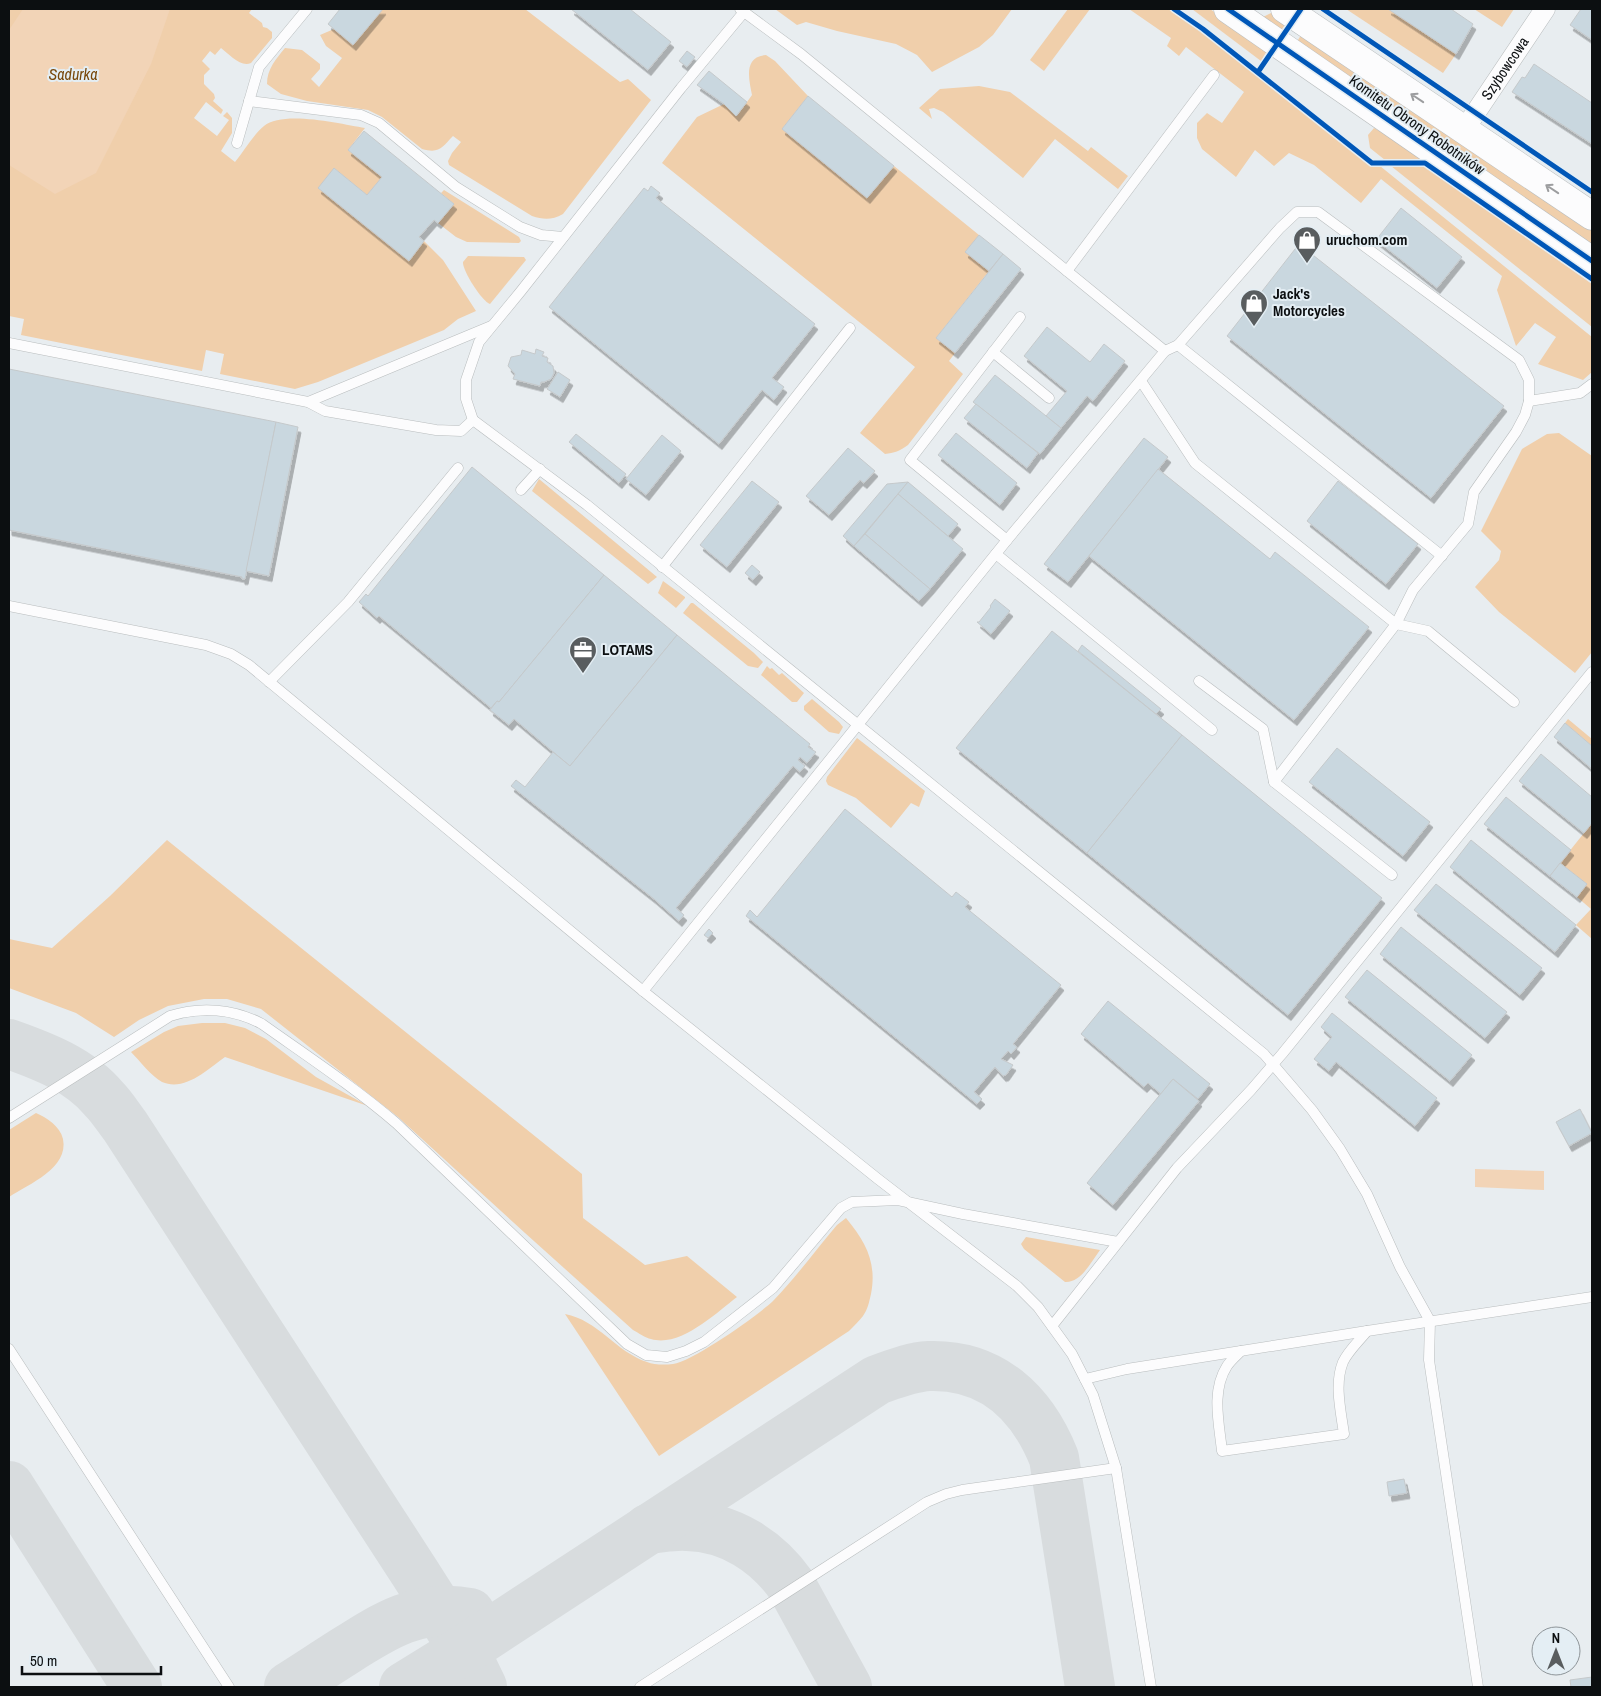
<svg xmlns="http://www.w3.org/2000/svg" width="1601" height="1696" font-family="'Archivo Narrow',sans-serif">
  <defs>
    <filter id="shadow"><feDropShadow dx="3" dy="5.5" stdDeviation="0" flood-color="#0004"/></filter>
  </defs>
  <rect width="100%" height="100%" fill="#e8edf0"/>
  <g fill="#f0cfab">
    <path d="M9,9H252L249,13L262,23L263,27L267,28L272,32V38L251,63C241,68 229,54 221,48L215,55L210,51L202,61L210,69L204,75V84L214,94L215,98L213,101L223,110L221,114L206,102L194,118L217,136L229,120L223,116L227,112L232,118V133L221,151L235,162C244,151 253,135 264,126C283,110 341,124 365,128L348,150L382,177L367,195L334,168L409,260L424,241L443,260L476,311L458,319L444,330L318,382L295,389L220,374L224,354L206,350L202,371L21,335L24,319L9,316Z"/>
    <path d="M383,9H525L620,82L628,79L651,100L563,214C552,220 544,220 532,216L449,165L448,161L452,153L461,142L453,136C442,147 440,154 422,149L382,117L368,110L307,101L281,94L267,84C267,69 276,59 285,48L302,50L320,64V69L311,79L319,87L342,58L326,46L320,35L334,29L354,44Z"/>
    <path d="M775,9H1012L993,35L979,47L932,72L917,55L896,44L837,31L806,22L797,25Z"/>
    <path d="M1068,9H1090L1044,71L1030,60Z"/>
    <path d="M1129,9H1168L1204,34L1372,166H1380L1592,337V372L1583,380L1538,364L1556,337L1535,323L1516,346L1497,290L1502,276L1381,179L1361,203L1314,165L1289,153L1274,166L1255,150L1236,177L1202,149L1197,138V123L1207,113L1222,123L1244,92L1186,47L1179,56L1167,46L1171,38Z"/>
    <path d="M1192,9H1210L1268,49L1261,61Z"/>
    <path d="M1346,9H1388L1456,54L1443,73Z"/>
    <path d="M1474,9H1514L1502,27Z"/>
    <path d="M1273,12L1288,21L1280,32L1263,17Z"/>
    <path d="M1303,32L1592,227V249L1296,43Z"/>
    <path d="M766,55L775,61L808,96L782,129L867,198L894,166L979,235L966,252L989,271L936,338L955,353L949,361L963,374L908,445C900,451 894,453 885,454L860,433L915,367L662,163L697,117L724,104L737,116L752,95C749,79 743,57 766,55Z"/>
    <path d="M979,86L1010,92L1088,151L1091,147L1128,176L1118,189L1055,139L1023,178L943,112L934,108L929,109L932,119L919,108L940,89Z"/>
    <path d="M1374,128L1395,139L1592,275L1426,161L1385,160L1370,148L1368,135Z"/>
    <path d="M1391,166H1425L1592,284V327Z"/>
    <path d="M444,190L519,237L521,241L519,243L467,242L456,237L438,223L454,204L441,193Z"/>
    <path d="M468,256L524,257L526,260L490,304C482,302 462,270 463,262Z"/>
    <path d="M1559,433L1592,456V652L1575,673L1499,612L1475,587L1499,560L1501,551L1481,531L1522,449L1547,434Z"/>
    <path d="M539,479L657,577L648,584L532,491Z"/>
    <path d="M663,581L685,597V598L676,608L658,593Z"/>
    <path d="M691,603H693L754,653L763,662L758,668L748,666L683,613Z"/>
    <path d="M767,666L770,669L772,668L779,675L782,673L804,693L797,702H792L761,675Z"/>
    <path d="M812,699L839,722L843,727L839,734L829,732L804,710V706Z"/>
    <path d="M1568,719L1592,739V746L1565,723Z"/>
    <path d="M857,738L925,791L919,807L911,803L891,828L856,798L828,785L826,781L827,777Z"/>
    <path d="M1592,823V939L1576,925L1591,909L1577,897L1587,884L1560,863Z"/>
    <path d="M167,840L582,1174L583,1218L645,1265L687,1256L737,1297C716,1313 680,1348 651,1339C645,1338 639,1333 633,1330L525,1233L398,1117L261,1009L227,999H204L168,1006L139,1020L114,1037L76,1013L9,988V939L52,948L110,896Z"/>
    <path d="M202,1023H225L245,1028L266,1039L316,1077L368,1106L225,1057C208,1069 185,1092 162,1082C152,1077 139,1060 131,1052L164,1032L178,1026Z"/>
    <path d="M36,1113C47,1118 60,1126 63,1139C69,1168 29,1184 9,1197V1130Z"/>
    <path d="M846,1218C866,1242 877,1263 871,1294C869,1302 868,1309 863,1316C859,1321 854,1326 849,1331L659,1456L565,1314C598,1320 616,1352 647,1362C654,1365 665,1365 673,1364C693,1361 757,1316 773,1301C796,1277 816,1250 837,1225Z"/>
    <path d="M1026,1237L1100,1250C1091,1262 1081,1283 1065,1282L1024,1249L1021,1244Z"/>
  </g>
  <g fill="#f2d4b7">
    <path d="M23,9H170L151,64L96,173L55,194L9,165V30Z"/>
    <path d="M1475,1169L1544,1171V1190L1475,1187Z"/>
  </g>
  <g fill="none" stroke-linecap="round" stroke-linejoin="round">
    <g stroke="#d8dcde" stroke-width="50">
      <path d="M9,1044C43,1056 80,1070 104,1099C112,1107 118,1117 125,1126L415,1573L464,1650L482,1687"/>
      <path d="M9,1486L137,1687"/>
      <path d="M648,1529C661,1528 674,1525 687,1526C730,1527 767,1551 791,1585L847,1687"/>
      <path d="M289,1687C308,1675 326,1663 345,1651C384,1626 420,1603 470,1613"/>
      <path d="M404,1687L464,1650L877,1380C894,1374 911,1367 929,1366C992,1364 1032,1403 1054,1458L1090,1687"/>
    </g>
  </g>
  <g fill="#c9d7df" stroke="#c5c9cb" filter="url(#shadow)">
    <path d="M340,9H383L353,45L328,24Z"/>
    <path d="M571,9H630L671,42L648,70Z"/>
    <path d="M1388,9H1451L1473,24L1456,54Z"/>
    <path d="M1581,9H1592V40L1570,25Z"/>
    <path d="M687,51L695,57L687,67L679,61Z"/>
    <path d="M1534,64L1592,103V144L1512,92L1522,77L1525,78Z"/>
    <path d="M709,71L747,102L736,116L724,104L697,85Z"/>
    <path d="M808,96L894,166L867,198L782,129Z"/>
    <path d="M364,131L454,204L438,223L434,220L419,237L424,241L409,261L318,188L334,168L367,195L382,177L348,150Z"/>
    <path d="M651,186L660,193L656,198L815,324L772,378L784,387L774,400L762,390L719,444L549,307L644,188L648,191Z"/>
    <path d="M1401,208L1462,257L1437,288L1376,240Z"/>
    <path d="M979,235L1003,254L989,271L965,252Z"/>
    <path d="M1299,244L1504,406L1431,498L1227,336Z"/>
    <path d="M1003,254L1021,269L955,353L936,338Z"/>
    <path d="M1047,327L1090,362L1104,344L1125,361L1093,401L1087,396L1061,428L1046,416L1067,391L1024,356Z"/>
    <path d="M536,349L544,352L542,356L548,358L547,362L553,366L554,373L551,379L544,382H541L540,386L513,379L515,374L508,366L511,357L521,355L522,350L535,354Z"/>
    <path d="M9,369L276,422L245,579H242V577L9,530Z"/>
    <path d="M558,372L570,380L560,397L547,389Z"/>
    <path d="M995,375L1061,428L1040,454L973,402Z"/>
    <path d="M976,404L1038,453L1027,468L964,418Z"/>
    <path d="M276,422L298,427L269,576L246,571Z"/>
    <path d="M956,433L1017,483L1000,505L938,455Z"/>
    <path d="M576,434L626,474L619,483L569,442Z"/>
    <path d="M662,435L681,451L646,495L626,479Z"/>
    <path d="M1144,438L1168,457L1068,582L1044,564Z"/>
    <path d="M848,448L875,471L864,483L860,480L829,515L806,496Z"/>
    <path d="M472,467L604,575L499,702L497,701L491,708L379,616L377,618L359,602L366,594L368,596Z"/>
    <path d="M1158,469L1270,559L1275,552L1369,627L1294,720L1089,556Z"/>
    <path d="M752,481L779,502L727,567L700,545Z"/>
    <path d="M1338,481L1418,544L1386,584L1307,521Z"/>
    <path d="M908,482L854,546L843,536L887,484Z"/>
    <path d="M908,482L958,524L948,536L898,494Z"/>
    <path d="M898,494L963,549L930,589L865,534Z"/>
    <path d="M865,534L930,589L919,601L854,546Z"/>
    <path d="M752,565L760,572L753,580L745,573Z"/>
    <path d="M604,575L677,635L570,766L514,719L509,725L490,710L497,701L499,702Z"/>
    <path d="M995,599L1010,611L991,634L977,622H979L991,607L990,606Z"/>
    <path d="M1052,631L1182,735L1087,853L956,748Z"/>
    <path d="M677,635L810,744L808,747L816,752L807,763L800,757L798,760L805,766L800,772L793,766L676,908L684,915L679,921L654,899L511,786L516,780L525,787L553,752L570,766Z"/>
    <path d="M1082,645L1161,709L1156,714L1078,651Z"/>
    <path d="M1565,723L1592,746V769L1554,737Z"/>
    <path d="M1182,735L1382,898L1288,1015L1087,853Z"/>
    <path d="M1337,748L1430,822L1403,856L1309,782Z"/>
    <path d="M1541,754L1592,797V823L1584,833L1519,781Z"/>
    <path d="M1506,797L1571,850L1550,876L1484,824Z"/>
    <path d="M845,809L952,897L956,892L969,902L965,907L1061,985L1013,1044L1017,1047L1011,1054L1008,1051L1001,1059L1013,1065L1006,1075L1003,1076L995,1067L974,1092L982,1099L977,1104L746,916L750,910L757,917Z"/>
    <path d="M1471,840L1576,925L1555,952L1450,867Z"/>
    <path d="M1560,863L1587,884L1577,897L1550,876Z"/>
    <path d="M1436,884L1542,968L1520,995L1414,910Z"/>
    <path d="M1401,927L1507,1012L1485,1038L1380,954Z"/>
    <path d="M709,929L713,933L708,938L704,935Z"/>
    <path d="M1367,970L1472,1055L1450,1081L1345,997Z"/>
    <path d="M1108,1001L1210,1084L1198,1099L1173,1079L1161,1094L1148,1083L1144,1087L1081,1034Z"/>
    <path d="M1332,1013L1437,1098L1415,1126L1336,1062L1329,1071L1314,1059L1332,1037L1321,1027Z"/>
    <path d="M1173,1079L1199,1101L1113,1205L1087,1183Z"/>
    <path d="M1580,1109L1592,1133L1569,1146L1556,1122Z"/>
    <path d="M1404,1479L1407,1493L1389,1496L1387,1482Z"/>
    <path d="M1592,1677V1687H1571L1570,1680Z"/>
  </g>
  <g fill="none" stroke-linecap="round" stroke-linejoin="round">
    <g stroke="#b9bdbe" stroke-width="11">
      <g id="lane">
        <path d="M740,9L801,54L1165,351"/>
        <path d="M744,12L681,88L521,291L479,342L466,380V399L473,420L587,505L1264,1054L1312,1110L1340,1149L1367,1194L1400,1267L1430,1321L1429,1360L1478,1687"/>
        <path d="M249,101L361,115L379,123L456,187L520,227L541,235L563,237"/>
        <path d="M237,143L259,67L307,9"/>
        <path d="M1067,271L1214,75"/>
        <path d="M9,343L308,402L325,411L436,430L461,431L473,420"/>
        <path d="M1178,345L1442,556"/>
        <path d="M993,352L1049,398"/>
        <path d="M1141,381L1195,463L1396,624L1428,631L1514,702"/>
        <path d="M1529,401L1580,393L1592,384"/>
        <path d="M308,402L491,326"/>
        <path d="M521,490L540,469"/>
        <path d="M1007,540L910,460L1020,317"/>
        <path d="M996,554L1212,730"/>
        <path d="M662,567L850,328"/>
        <path d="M9,606L206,645L231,654L249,665L643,991L878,1179L1017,1286L1038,1307L1072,1354L1093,1395L1116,1468L1151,1687"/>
        <path d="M1199,681L1263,729L1274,782L1392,875"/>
        <path d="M269,682L348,602L458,468"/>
        <path d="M643,991L1007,540L1165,351L1178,345L1280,228L1297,212H1318L1519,360L1529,380V401L1525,415L1516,432L1474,492L1468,524L1413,590L1396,624L1274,782"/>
        <path d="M9,1118L170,1016C201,1006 234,1009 262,1024C307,1056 354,1087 396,1123L627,1344L646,1355L667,1357L686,1351L704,1342L773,1288L841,1208L852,1202L898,1200L963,1214L1118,1242"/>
        <path d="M1052,1326L1177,1168L1251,1090L1282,1054L1592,672"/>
        <path d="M9,1349L229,1687"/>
        <path d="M1241,1351C1236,1356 1231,1360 1227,1366C1211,1391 1219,1423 1222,1451L1344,1434C1341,1412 1334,1384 1343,1362C1348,1351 1360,1340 1367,1331"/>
        <path d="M1085,1379L1127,1369L1367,1331L1592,1297"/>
        <path d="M640,1687L927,1502L946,1494L962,1490L1116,1468"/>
      </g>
    </g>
    <g stroke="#b9bdbe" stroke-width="21">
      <g id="street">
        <path id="s1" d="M1464,130L1545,9"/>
      </g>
    </g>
    <g stroke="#b9bdbe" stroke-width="29">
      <g id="secondary">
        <path d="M1228,9L1592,261"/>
        <path d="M1285,9L1592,216"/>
      </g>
    </g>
    <use href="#lane" stroke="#fcfcfd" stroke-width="10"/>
    <use href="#street" stroke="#fcfcfd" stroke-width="20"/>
    <use href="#secondary" stroke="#fcfcfd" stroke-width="28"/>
    <g stroke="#e4eef4" stroke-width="8">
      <g id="cycleway">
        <path d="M1174,9L1203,29L1372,163H1425L1592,279"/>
        <path d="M1228,9L1592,261"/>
        <path d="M1323,9L1592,192"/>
        <path d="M1258,72L1301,9"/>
      </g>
    </g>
    <use href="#cycleway" stroke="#0057b8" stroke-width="5"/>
  </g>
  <defs><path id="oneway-shaft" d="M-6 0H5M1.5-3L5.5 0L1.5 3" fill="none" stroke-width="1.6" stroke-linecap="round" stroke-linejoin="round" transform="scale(1.25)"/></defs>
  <g stroke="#9c9d9f">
    <use href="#oneway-shaft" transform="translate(1417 98) rotate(-146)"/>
    <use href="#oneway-shaft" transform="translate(1552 189) rotate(-146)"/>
  </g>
  <defs>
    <g id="shop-pin" transform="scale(1.4375)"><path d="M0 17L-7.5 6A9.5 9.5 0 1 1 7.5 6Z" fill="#595d5f" stroke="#e4eef4"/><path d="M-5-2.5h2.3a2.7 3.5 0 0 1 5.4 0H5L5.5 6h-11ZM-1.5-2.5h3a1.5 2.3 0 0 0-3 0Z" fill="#fff"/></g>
    <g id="office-pin" transform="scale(1.4375)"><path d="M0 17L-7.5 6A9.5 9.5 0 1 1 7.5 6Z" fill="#595d5f" stroke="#e4eef4"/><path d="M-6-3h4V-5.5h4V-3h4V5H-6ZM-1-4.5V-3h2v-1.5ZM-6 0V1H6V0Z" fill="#fff"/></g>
  </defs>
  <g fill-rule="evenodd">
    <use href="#shop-pin" x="1307" y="240"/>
    <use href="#shop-pin" x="1254" y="303"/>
    <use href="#office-pin" x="583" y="650"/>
  </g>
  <g text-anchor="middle" stroke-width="4" stroke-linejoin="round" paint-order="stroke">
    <g font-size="15" fill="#0c0f11" stroke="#e4eef4">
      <text dy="5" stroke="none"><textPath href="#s1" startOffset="74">Szybowcowa</textPath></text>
      <text transform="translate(1417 125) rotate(35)" y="5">Komitetu Obrony Robotników</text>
    </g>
    <g font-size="15" font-weight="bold" fill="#0c0f11" stroke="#e4eef4" text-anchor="start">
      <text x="1326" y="245">uruchom.com</text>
      <text x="1273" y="299">Jack's<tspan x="1273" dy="17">Motorcycles</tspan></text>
      <text x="602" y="655">LOTAMS</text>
    </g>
    <g font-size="16" font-style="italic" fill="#78480b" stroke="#e4eef4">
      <text x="73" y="80">Sadurka</text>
    </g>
  </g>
  <rect width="1601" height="1696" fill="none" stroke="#0c0f11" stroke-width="20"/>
  <g transform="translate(1556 1651)"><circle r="24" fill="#e4eef4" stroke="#8e9599"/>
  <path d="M0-4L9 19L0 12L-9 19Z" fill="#595d5f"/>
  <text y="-8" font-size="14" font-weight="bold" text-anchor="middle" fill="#0c0f11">N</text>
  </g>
  <path d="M22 1666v8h139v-8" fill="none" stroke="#0c0f11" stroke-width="2.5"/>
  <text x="30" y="1666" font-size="15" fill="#0c0f11" stroke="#e4eef4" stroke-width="4" paint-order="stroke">50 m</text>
</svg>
